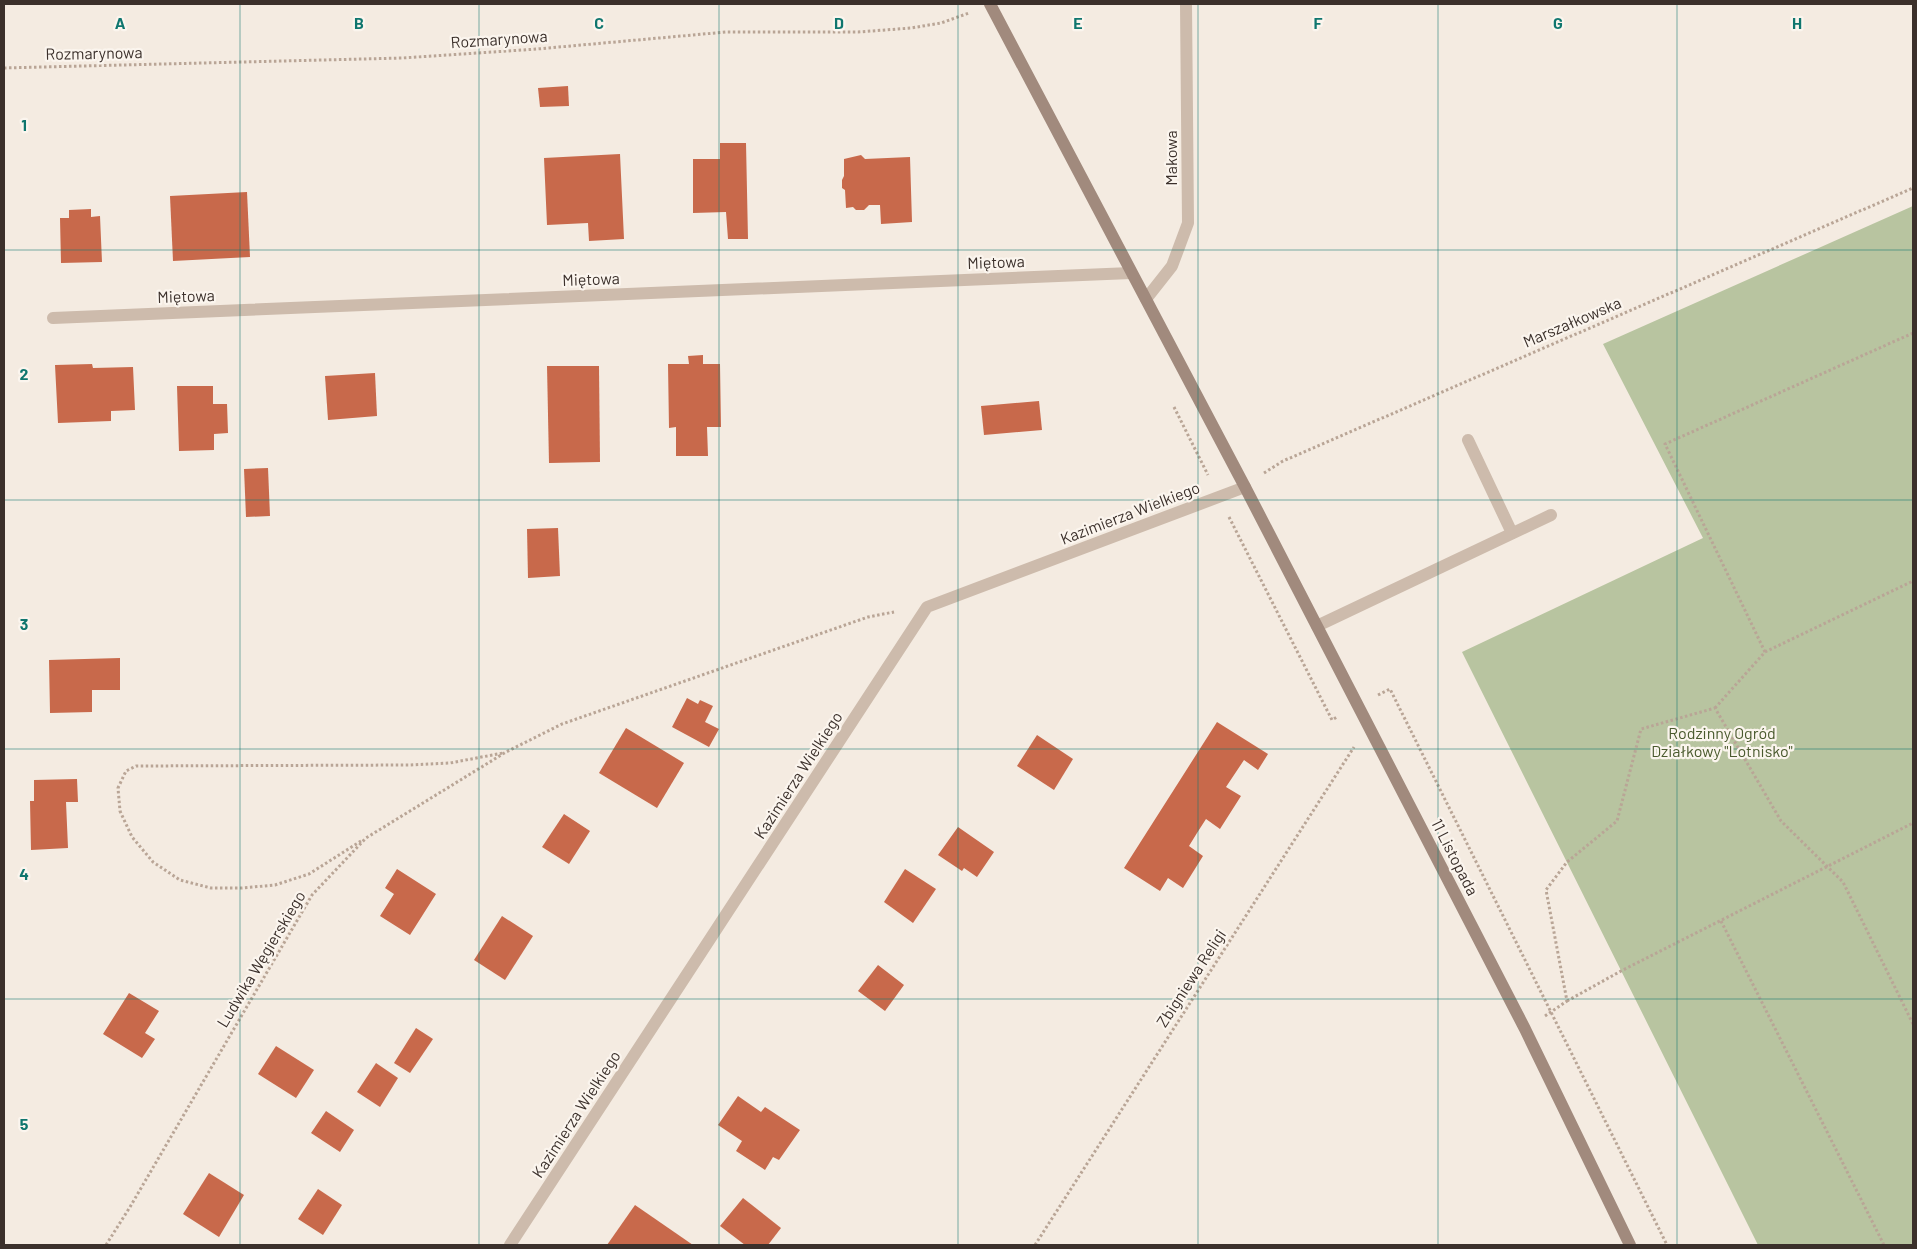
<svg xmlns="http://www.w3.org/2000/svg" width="1917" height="1249" font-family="Barlow,sans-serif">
  <rect width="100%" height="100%" fill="#f4ebe1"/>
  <path fill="#b8c4a0" d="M1913,206V1245H1758L1462,652L1703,538L1603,344Z"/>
  <g fill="#c8694b">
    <path d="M568,86L569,106L540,107L538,88Z"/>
    <path d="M720,143H746L748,239H728L726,212L693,213V159H720Z"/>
    <path d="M620,154L624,239L589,241L588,223L547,225L544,158Z"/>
    <path d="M861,155L865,159L910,157L912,222L881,224L880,205H869L864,210H856L853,207L846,208L845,190L842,188V180L844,176V159Z"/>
    <path d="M247,192L250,257L173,261L170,196Z"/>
    <path d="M91,209V217L100,216L102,262L61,263L60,218H69V210Z"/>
    <path d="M703,355V364H720L721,427H707L708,456H676V427L669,428L668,364H689L688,356Z"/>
    <path d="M92,364L93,368L133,367L135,410L111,411V421L58,423L55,365Z"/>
    <path d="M547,366H599L600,462L549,463Z"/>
    <path d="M375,373L377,416L328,420L325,376Z"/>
    <path d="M177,386H213V404H227L228,433L214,434V450L179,451Z"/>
    <path d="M1039,401L1042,430L984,435L981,406Z"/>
    <path d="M268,468L270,516L246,517L244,469Z"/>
    <path d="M558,528L560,576L528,578L527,529Z"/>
    <path d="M120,658V690H92V712L50,713L49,660Z"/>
    <path d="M687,698L698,704L700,700L713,706L705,722L719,729L709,747L672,727Z"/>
    <path d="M1217,722L1268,754L1258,770L1244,760L1226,787L1241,796L1220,829L1206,819L1197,833L1189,846L1203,856L1183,888L1168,878L1160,891L1124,868Z"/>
    <path d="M626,728L684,763L657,808L599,773Z"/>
    <path d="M1037,735L1073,759L1054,790L1017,766Z"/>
    <path d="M77,779L78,802H66L68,848L31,850L30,801H34V780Z"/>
    <path d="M564,814L590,831L569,864L542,847Z"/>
    <path d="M958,827L994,852L977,877L964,868L962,871L938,855Z"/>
    <path d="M397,869L436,894L410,935L380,916L394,894L385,888Z"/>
    <path d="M905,869L936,889L913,923L884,902Z"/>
    <path d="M502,916L533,936L505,980L474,960Z"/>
    <path d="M878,965L904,985L885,1011L858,991Z"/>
    <path d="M129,993L159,1011L145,1033L155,1039L142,1058L103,1034Z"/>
    <path d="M416,1028L433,1039L410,1073L394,1063Z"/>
    <path d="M276,1046L314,1070L296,1098L258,1074Z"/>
    <path d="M376,1063L398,1078L380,1107L357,1092Z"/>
    <path d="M738,1096L761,1112L765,1107L800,1130L779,1160L773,1157L765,1170L736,1151L742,1141L718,1125Z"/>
    <path d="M326,1111L354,1130L340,1152L311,1133Z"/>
    <path d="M209,1173L244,1195L219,1237L183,1214Z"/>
    <path d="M318,1189L342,1205L323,1235L298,1219Z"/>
    <path d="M743,1198L781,1228L768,1245H745L720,1226Z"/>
    <path d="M635,1205L693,1245H607Z"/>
  </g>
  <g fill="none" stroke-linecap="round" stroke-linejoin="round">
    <g stroke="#b9a596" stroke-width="3" stroke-dasharray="2.5 2.5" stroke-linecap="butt">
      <path d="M4,68L402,58L537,49L726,32H858L911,28L941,23L969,13"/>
      <path d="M1174,407L1208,475"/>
      <path d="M1264,473L1283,461L1913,188"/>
      <path d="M1229,517L1332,720L1337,717"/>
      <path d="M1765,652L1665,444L1913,333"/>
      <path d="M1378,695L1390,689L1667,1245"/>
      <path d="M1715,708L1765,652L1913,581"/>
      <path d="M361,841L309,874L275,885L242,888H211L180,880L153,862L132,837L120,811L118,788L126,771L136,766L410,765L450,763L503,753"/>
      <path d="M1721,921L1884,1245"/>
      <path d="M1567,1001L1621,971L1913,823"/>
      <path d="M1545,1016L1567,1001L1546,890L1567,862L1617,821L1641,729L1715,708L1781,821L1843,882L1913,1024"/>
      <path d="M106,1245L130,1207L312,895L366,838L506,752L562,724L868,617L894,612"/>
      <path d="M1035,1245L1354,747"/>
    </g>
    <g stroke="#cdbbac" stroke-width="12">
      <path d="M1468,440L1512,533"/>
      <path d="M1317,626L1551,515"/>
    </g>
    <g stroke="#cdbbac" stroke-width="12">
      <path d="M1146,299L1172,266L1188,223L1186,4"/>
      <path d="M53,318L1131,273"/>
      <path d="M510,1245L927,607L1245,487"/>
    </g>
    <path stroke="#a18a7d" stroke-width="12" d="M990,4L1245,487L1525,1029L1630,1245"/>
  </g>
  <path fill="none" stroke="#0f766e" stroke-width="1" stroke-opacity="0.55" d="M240,4V1245M479,4V1245M719,4V1245M958,4V1245M1198,4V1245M1438,4V1245M1677,4V1245M4,250H1913M4,500H1913M4,749H1913M4,999H1913"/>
  <g text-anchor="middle" stroke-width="4.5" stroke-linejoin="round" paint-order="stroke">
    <g font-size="16" fill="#3b302b" stroke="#fbf5ee">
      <text transform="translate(499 39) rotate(-4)" y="6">Rozmarynowa</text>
      <text transform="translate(94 53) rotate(-1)" y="6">Rozmarynowa</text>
      <text transform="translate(1171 158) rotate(-90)" y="6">Makowa</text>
      <text transform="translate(996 262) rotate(-2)" y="6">Miętowa</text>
      <text transform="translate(591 279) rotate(-2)" y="6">Miętowa</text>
      <text transform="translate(186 296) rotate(-2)" y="6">Miętowa</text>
      <text transform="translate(1572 322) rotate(-23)" y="6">Marszałkowska</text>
      <text transform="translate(1130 513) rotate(-21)" y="6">Kazimierza Wielkiego</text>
      <text transform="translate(798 775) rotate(-57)" y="6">Kazimierza Wielkiego</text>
      <text transform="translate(1455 857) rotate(63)" y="6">11 Listopada</text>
      <text transform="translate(261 959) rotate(-59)" y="6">Ludwika Węgierskiego</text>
      <text transform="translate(1191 978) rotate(-57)" y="6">Zbigniewa Religi</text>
      <text transform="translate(576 1114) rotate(-57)" y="6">Kazimierza Wielkiego</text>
    </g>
    <g font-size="16" fill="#4a5a2e" stroke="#fbf5ee">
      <text x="1722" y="739">Rodzinny Ogród<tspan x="1722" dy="18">Działkowy "Lotnisko"</tspan></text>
    </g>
  </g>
  <g font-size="16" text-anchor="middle" font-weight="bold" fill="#0f766e" stroke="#fbf5ee" stroke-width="4.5" stroke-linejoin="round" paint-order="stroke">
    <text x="120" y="29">A</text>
    <text x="359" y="29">B</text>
    <text x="599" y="29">C</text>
    <text x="839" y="29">D</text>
    <text x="1078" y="29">E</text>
    <text x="1318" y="29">F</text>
    <text x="1558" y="29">G</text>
    <text x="1797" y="29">H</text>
    <text x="24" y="131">1</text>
    <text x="24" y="380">2</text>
    <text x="24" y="630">3</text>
    <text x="24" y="880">4</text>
    <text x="24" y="1130">5</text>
  </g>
  <rect width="1917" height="1249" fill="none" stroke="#3b302b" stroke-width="10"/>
</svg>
